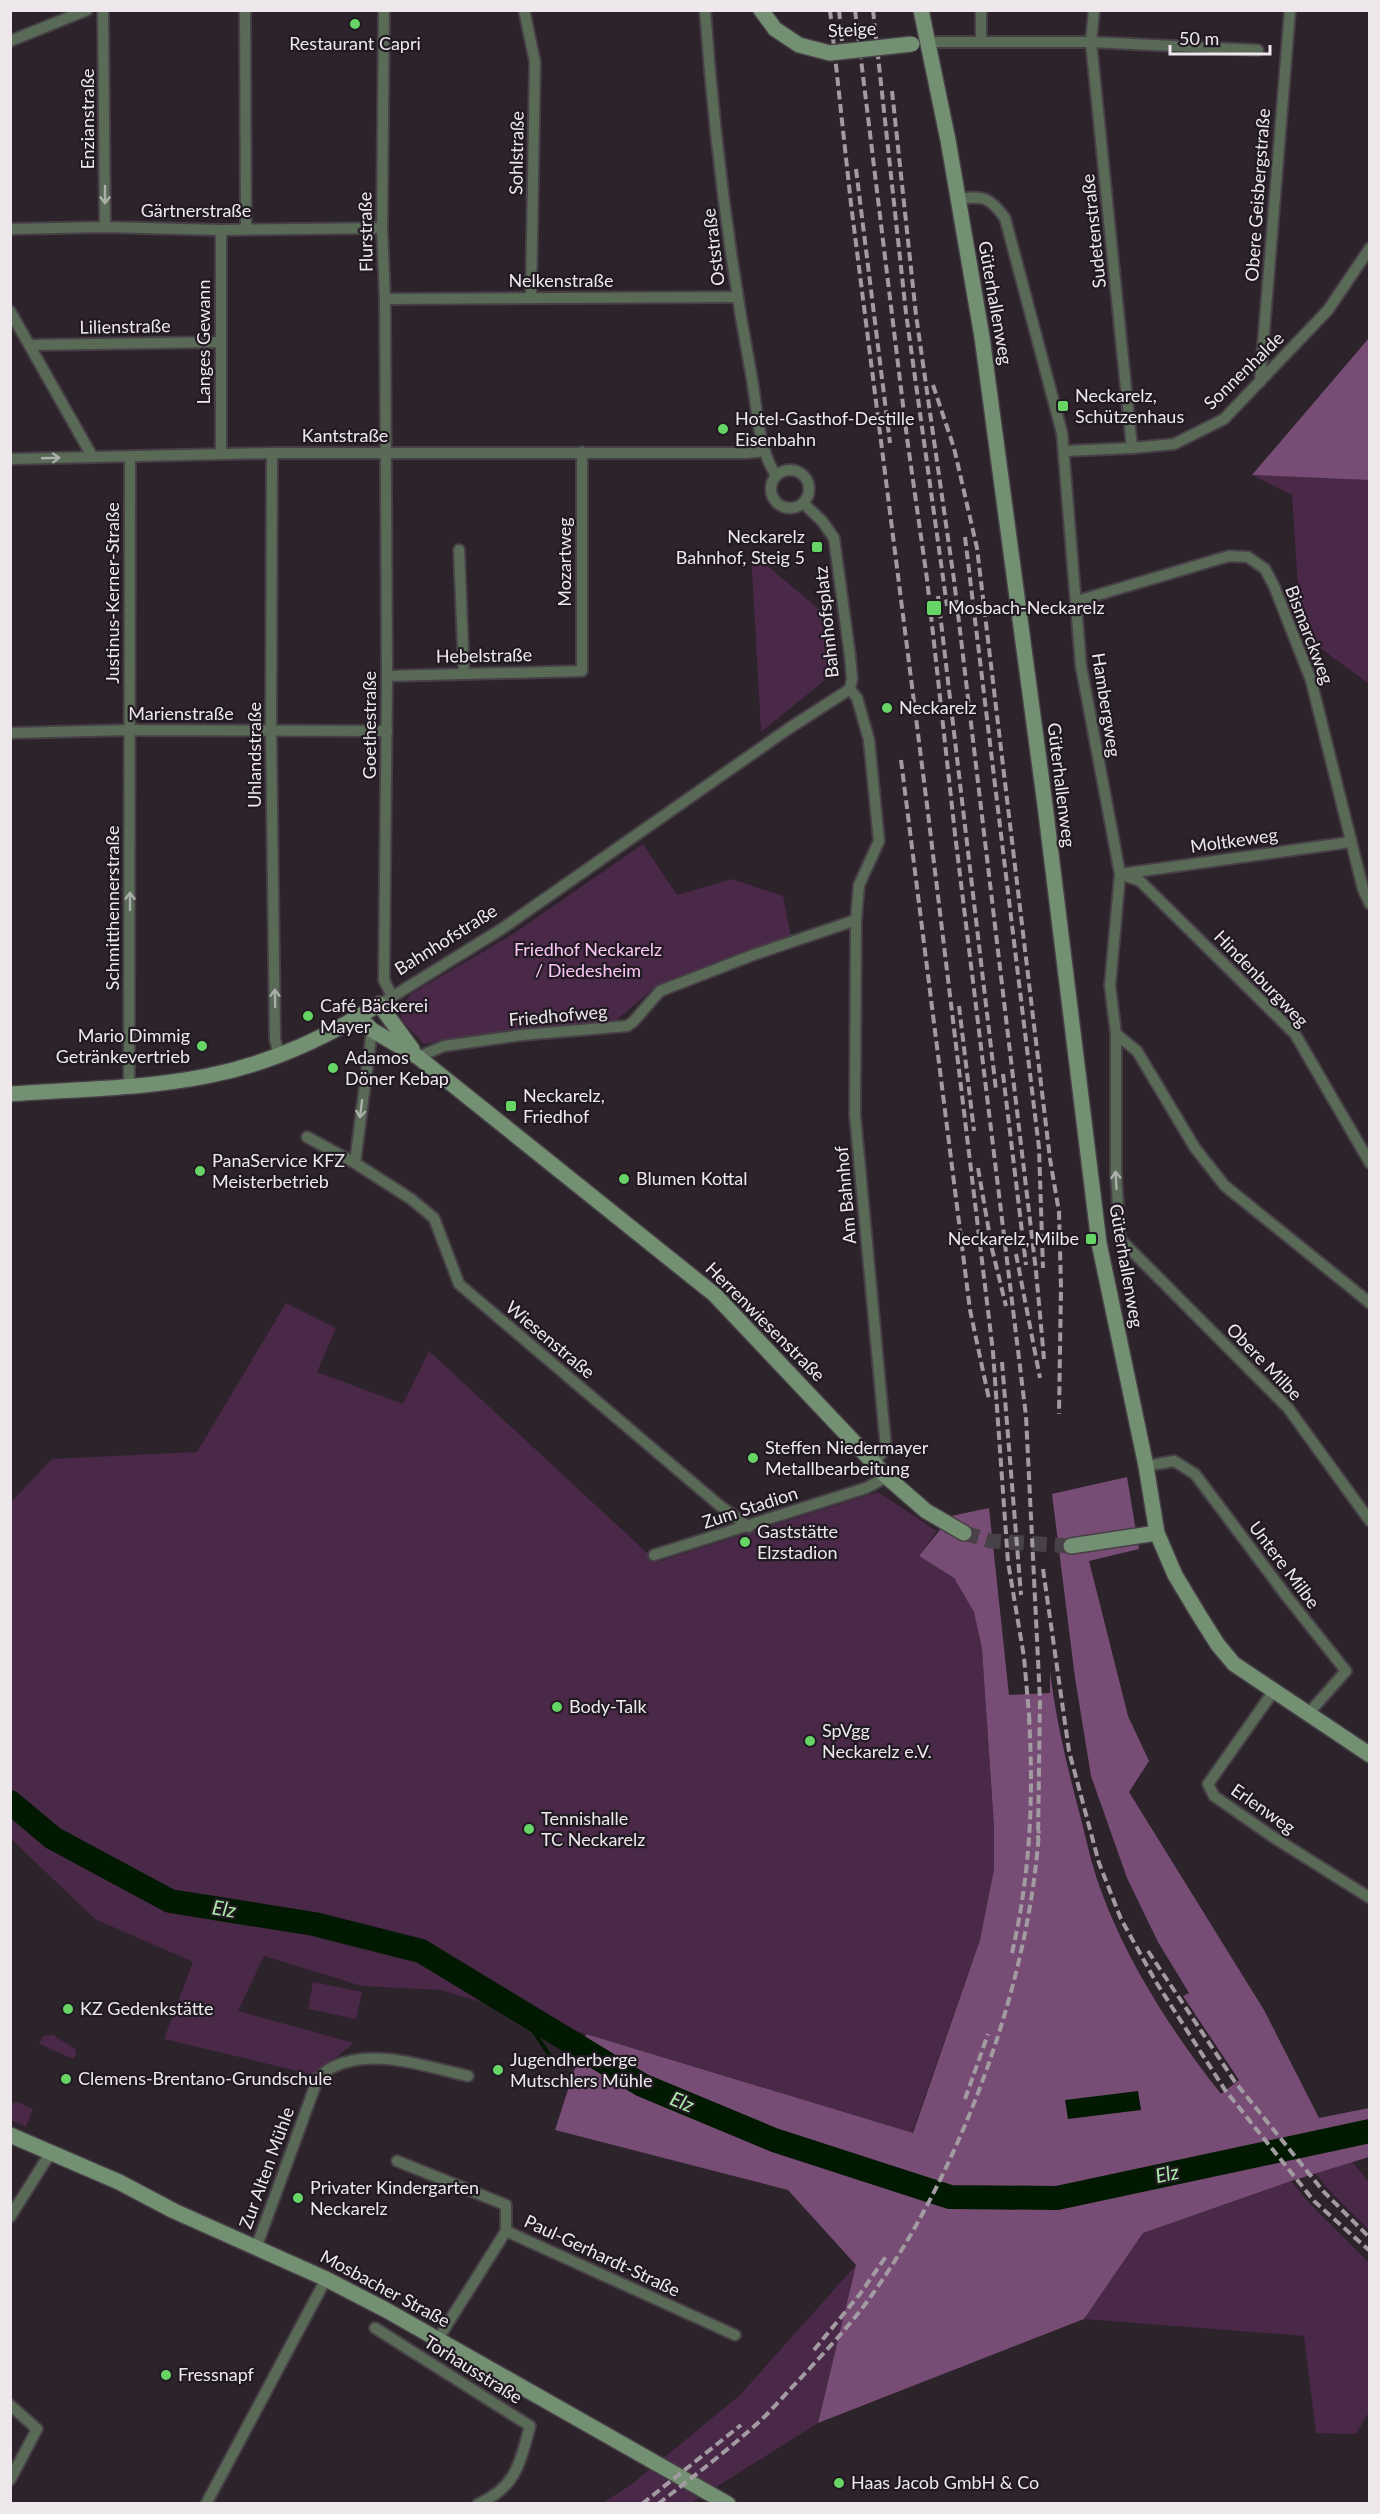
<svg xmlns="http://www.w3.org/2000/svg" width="1380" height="2514" font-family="Lato,sans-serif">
  <rect width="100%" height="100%" fill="#2c232b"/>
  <g fill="#4a2848">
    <path d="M1252,475L1369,480V684L1301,634L1292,495Z"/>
    <path d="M751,552L820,610L830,676L761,732Z"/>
    <path d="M643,844L677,895L732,879L783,896L791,937L654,988L613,1023L499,1031L424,1044L401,1020V1008L411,994L513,934Z"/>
    <path d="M286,1303L336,1328L317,1372L403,1404L429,1351L657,1562L878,1492L937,1531L919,1556L954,1578L974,1612L982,1649L994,1826V1869L980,1940L912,2133L441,1990L362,1986L264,1956L238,2011L354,2043L314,2075L164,2039L193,1962L95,1919L11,1839L10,1503L52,1459L197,1452Z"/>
    <path d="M313,1982L362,1992L356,2019L308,2009Z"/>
    <path d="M53,2035L75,2049L76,2055L73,2059L39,2044L43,2036Z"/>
    <path d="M18,2102L33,2109L26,2127L11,2120V2109L13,2103Z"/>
    <path d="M1352,2162L1369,2182V2230L1328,2189L1315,2173Z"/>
    <path d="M1291,2181L1310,2204L1369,2263V2412L1356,2434L1316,2433L1304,2336L1084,2319L1143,2233Z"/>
    <path d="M856,2265L818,2423L691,2503L601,2504L632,2484L740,2395Z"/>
  </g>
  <g fill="#784d75">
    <path d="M1369,338V480L1252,475Z"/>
    <path d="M1127,1477L1139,1549L1089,1561L1128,1716L1149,1761L1129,1792L1264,2010L1319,2118L1369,2108V2157L1291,2181L1143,2233L1084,2319L818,2423L856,2265L788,2190L555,2130L586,2034L913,2133L980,1940L994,1869V1826L982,1649L974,1612L954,1578L919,1556L951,1516L989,1508L1009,1695L1050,1693V1671C1056,1721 1068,1770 1081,1819C1086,1838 1090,1858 1096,1876C1121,1953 1171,2031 1221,2094L1239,2080L1183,1996L1189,1993L1158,1942L1127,1878L1091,1776L1075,1678L1052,1494Z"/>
  </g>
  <path fill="#001900" d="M1138,2091L1141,2110L1068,2119L1065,2100Z"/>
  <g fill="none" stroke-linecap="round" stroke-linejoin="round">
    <path stroke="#001900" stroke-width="4" d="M521,2012L557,2067"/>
    <path stroke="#001900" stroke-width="24" d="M10,1802L53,1838L170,1901L314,1924L421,1951L642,2085L774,2140L950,2197L1057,2198L1370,2131"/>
    <path stroke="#494148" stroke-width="15" stroke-dasharray="15 8" stroke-linecap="butt" d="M964,1533L991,1541L1071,1546"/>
    <g stroke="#473f46" stroke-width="14">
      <g id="street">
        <path d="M103,10L105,227"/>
        <path d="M245,10L246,228"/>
        <path d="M384,10L382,228L385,299L387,676L384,980L392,996"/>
        <path d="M524,10L535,62L531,297"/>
        <path d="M705,10C714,134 729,257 752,379C757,408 759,452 776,475"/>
        <path d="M981,10V41"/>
        <path d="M1094,10L1091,42L1132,448"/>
        <path d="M10,41L87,10"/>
        <path d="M928,42H1091L1258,50"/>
        <path d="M957,199C983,196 989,196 1005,218L1062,433L1081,666L1120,874L1110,986L1116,1034V1173L1120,1239"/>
        <path d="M10,229L105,227L221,230L382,228"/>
        <path d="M385,299L737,297"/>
        <path d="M10,311L92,456"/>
        <path d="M30,345L220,342"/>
        <path d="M1260,382L1290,10"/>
        <path d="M1064,451L1132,448L1174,444L1224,419L1328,310L1370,248"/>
        <path d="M272,453L271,730L275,1039L279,1056"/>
        <path d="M221,454V230"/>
        <path d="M10,459L272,453H746L765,451"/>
        <circle cx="790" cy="489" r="19"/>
        <path d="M803,503L822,521L834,538L850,656L852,679L850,689"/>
        <path d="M459,550L464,673"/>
        <path d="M1077,601L1229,556L1248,557L1265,569L1274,586L1311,680L1363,889L1370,904"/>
        <path d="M387,676L582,671V452"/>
        <path d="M850,689L857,698L869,740L879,841L859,885L856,920L855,1115L886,1448L874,1463"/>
        <path d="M10,733L129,730L387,731"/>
        <path d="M1120,874L1140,881L1295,1034L1370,1163"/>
        <path d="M1120,874L1344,843L1351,840"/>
        <path d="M387,1000L500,930L788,729L850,689"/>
        <path d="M372,1030L355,1163L411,1199L434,1218L459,1284L719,1505L749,1527"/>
        <path d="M1116,1034L1137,1051L1195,1148L1225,1186L1370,1303"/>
        <path d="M418,1057L444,1046L522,1035L627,1026L633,1022L660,991L753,955L856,920"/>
        <path d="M129,1086L130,456"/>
        <path d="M307,1137L355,1163"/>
        <path d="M1120,1239L1288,1408L1370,1521"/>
        <path d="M1146,1466L1174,1461L1195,1474L1288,1598L1346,1671L1308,1714"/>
        <path d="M654,1555L866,1488L887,1477"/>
        <path d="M1273,1692L1208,1784L1214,1796L1273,1837L1370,1898"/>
        <path d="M397,2161L506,2205V2231"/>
        <path d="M10,2217L51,2152"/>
        <path d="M256,2248L318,2078C322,2075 328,2069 333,2067C373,2047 428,2067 468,2076"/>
        <path d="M375,2328L530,2426C520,2462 517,2487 478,2504"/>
        <path d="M438,2339L506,2231L735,2335"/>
        <path d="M10,2405L37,2429L10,2480"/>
        <path d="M206,2504L326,2279"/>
      </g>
    </g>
    <g stroke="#473f46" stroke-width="18">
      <g id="secondary">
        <path d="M761,10L775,29"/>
        <path d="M921,10L948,140L982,337L1045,805L1099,1243L1146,1466L1157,1533L1175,1575L1199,1615L1218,1645L1234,1664L1370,1755"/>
        <path d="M359,1017L372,1030L418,1057L715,1295L887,1477L926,1511L964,1533"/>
        <path d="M10,1094C76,1089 142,1089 207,1076C269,1064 326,1038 379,1004L412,1049"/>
        <path d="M1071,1546L1157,1533"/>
        <path d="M10,2135L119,2182L174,2211L324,2278L386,2310L728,2504"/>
      </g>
    </g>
    <use href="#street" stroke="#596a57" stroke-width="10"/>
    <use href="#secondary" stroke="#749072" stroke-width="15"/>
    <g stroke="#a29ba1" stroke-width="4" stroke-dasharray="9 4.5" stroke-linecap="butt">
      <path d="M830,10L851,204L927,805L993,1352L1008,1562L1024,1657L1030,1726"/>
      <path d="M839,10L842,41"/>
      <path d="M855,10L907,438L927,579L955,834L1026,1416L1040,1700L1038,1839"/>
      <path d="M873,10L906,313L947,606"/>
      <path d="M892,91L916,315L954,580L1036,1271L1044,1359"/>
      <path d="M856,169L890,443"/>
      <path d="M933,385L954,448L977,548L1050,1159L1059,1212L1061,1287L1059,1414"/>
      <path d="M965,537L1039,1148L1043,1268"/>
      <path d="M938,596L996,1090"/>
      <path d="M901,760L970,1310L989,1399"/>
      <path d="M959,1006L974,1131"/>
      <path d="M1003,1074L1026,1265"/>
      <path d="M978,1168L992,1249L1006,1306"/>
      <path d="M1016,1254L1040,1378"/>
      <path d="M1002,1362L1021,1595"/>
      <path d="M1043,1569L1069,1751L1099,1863L1121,1919L1156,1982L1225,2090L1314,2201L1370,2251"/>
      <path d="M1148,1951L1235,2082L1324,2192L1370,2238"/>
      <path d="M1012,1953C1030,1876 1034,1797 1029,1718"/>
      <path d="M965,2099L988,2034"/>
      <path d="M814,2350L860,2294L887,2255"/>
      <path d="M642,2504L741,2425"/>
      <path d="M658,2504C693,2477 728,2450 760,2421C774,2408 785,2394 798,2381C822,2355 848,2328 869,2299C960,2174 1029,1985 1039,1831"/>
    </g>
    <g stroke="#473f46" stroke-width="18" stroke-linecap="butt">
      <path id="secondary-bridge" d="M775,29L799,45L830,53L912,44"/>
    </g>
    <use href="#secondary-bridge" stroke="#749072" stroke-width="15"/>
  </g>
  <defs><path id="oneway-shaft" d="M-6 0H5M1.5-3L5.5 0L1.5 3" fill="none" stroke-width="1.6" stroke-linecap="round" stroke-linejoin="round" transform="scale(1.5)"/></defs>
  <g stroke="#abafaa">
    <use href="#oneway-shaft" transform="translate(105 195) rotate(90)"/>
    <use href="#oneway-shaft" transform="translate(51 458) rotate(-2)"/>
    <use href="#oneway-shaft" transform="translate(130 901) rotate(-90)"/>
    <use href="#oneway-shaft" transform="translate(275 998) rotate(-91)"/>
    <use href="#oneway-shaft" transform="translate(361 1109) rotate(97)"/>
    <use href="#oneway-shaft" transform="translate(1116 1180) rotate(-93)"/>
  </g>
  <g fill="#67d466" stroke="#221a22" stroke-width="2">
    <circle cx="355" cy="24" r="6"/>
    <rect x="1057" y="400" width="12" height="12" rx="3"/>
    <circle cx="723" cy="429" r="6"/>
    <rect x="811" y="541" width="12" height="12" rx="3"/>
    <rect x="926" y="600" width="16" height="16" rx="3"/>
    <circle cx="887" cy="708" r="6"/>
    <circle cx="308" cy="1016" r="6"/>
    <circle cx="202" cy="1046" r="6"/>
    <circle cx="333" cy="1068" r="6"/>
    <rect x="505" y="1100" width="12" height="12" rx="3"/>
    <circle cx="200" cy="1171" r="6"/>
    <circle cx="624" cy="1179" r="6"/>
    <rect x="1085" y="1233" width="12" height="12" rx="3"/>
    <circle cx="753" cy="1458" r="6"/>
    <circle cx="745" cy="1542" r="6"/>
    <circle cx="557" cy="1707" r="6"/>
    <circle cx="810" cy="1741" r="6"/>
    <circle cx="529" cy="1829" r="6"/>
    <circle cx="68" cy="2009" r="6"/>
    <circle cx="498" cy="2070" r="6"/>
    <circle cx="66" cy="2079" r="6"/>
    <circle cx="298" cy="2198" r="6"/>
    <circle cx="166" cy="2375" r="6"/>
    <circle cx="839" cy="2483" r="6"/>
  </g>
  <g text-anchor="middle" stroke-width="4.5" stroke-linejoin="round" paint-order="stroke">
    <g font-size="18" fill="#eee8ed" stroke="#221a22">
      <text transform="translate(852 30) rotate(-3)" y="6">Steige</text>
      <text transform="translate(88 119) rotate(-90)" y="6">Enzianstraße</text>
      <text transform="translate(517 153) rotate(-89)" y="6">Sohlstraße</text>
      <text transform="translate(1258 195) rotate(-86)" y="6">Obere Geisbergstraße</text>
      <text x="196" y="217">Gärtnerstraße</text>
      <text transform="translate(1094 231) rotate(-96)" y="6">Sudetenstraße</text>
      <text transform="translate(366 232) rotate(-91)" y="6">Flurstraße</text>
      <text transform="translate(714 247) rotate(-97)" y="6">Oststraße</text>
      <text x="561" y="287">Nelkenstraße</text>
      <text transform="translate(995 303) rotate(80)" y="6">Güterhallenweg</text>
      <text transform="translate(125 327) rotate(-1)" y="6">Lilienstraße</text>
      <text transform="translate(204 342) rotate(-90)" y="6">Langes Gewann</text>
      <text transform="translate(1244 371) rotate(-44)" y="6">Sonnenhalde</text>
      <text x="345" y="442">Kantstraße</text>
      <text transform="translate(565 562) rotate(-90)" y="6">Mozartweg</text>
      <text transform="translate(113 593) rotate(-90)" y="6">Justinus-Kerner-Straße</text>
      <text transform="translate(827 622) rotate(-96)" y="6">Bahnhofsplatz</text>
      <text transform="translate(1309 635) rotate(69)" y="6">Bismarckweg</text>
      <text transform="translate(484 656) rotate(-1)" y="6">Hebelstraße</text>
      <text transform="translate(1106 705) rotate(81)" y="6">Hambergweg</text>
      <text x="181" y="720">Marienstraße</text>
      <text transform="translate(370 725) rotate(-90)" y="6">Goethestraße</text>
      <text transform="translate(255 755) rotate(-90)" y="6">Uhlandstraße</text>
      <text transform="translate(1061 785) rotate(83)" y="6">Güterhallenweg</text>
      <text transform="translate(1234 841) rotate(-8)" y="6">Moltkeweg</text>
      <text transform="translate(113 908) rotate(-90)" y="6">Schmitthennerstraße</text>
      <text transform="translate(446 940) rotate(-32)" y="6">Bahnhofstraße</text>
      <text transform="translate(1261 979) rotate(46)" y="6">Hindenburgweg</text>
      <text transform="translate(558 1016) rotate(-5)" y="6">Friedhofweg</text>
      <text transform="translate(846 1195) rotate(-95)" y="6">Am Bahnhof</text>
      <text transform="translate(1126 1266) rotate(80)" y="6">Güterhallenweg</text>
      <text transform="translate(765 1322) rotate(45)" y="6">Herrenwiesenstraße</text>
      <text transform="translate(550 1340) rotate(40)" y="6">Wiesenstraße</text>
      <text transform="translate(1264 1362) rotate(46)" y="6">Obere Milbe</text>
      <text transform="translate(750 1508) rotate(-18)" y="6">Zum Stadion</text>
      <text transform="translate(1284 1565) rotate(53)" y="6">Untere Milbe</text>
      <text transform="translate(1263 1809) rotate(35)" y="6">Erlenweg</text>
      <text transform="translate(267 2168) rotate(-70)" y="6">Zur Alten Mühle</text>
      <text transform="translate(602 2256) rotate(25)" y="6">Paul-Gerhardt-Straße</text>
      <text transform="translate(385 2289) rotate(28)" y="6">Mosbacher Straße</text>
      <text transform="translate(473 2370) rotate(32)" y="6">Torhausstraße</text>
    </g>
    <g font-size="18" fill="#eee8ed" stroke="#221a22" text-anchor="start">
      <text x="355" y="50" text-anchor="middle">Restaurant Capri</text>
      <text x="1075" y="402">Neckarelz,<tspan x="1075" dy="21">Schützenhaus</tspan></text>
      <text x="735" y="425">Hotel-Gasthof-Destille<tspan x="735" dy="21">Eisenbahn</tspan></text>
      <text x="805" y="543" text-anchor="end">Neckarelz<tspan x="805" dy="21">Bahnhof, Steig 5</tspan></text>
      <text x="948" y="614">Mosbach-Neckarelz</text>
      <text x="899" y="714">Neckarelz</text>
      <text x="320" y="1012">Café Bäckerei<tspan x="320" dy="21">Mayer</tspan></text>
      <text x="190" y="1042" text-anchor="end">Mario Dimmig<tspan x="190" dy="21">Getränkevertrieb</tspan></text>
      <text x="345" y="1064">Adamos<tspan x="345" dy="21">Döner Kebap</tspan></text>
      <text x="523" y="1102">Neckarelz,<tspan x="523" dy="21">Friedhof</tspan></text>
      <text x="212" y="1167">PanaService KFZ<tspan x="212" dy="21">Meisterbetrieb</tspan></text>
      <text x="636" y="1185">Blumen Kottal</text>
      <text x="1079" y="1245" text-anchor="end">Neckarelz, Milbe</text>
      <text x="765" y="1454">Steffen Niedermayer<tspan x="765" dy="21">Metallbearbeitung</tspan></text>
      <text x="757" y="1538">Gaststätte<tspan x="757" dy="21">Elzstadion</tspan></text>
      <text x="569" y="1713">Body-Talk</text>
      <text x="822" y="1737">SpVgg<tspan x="822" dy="21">Neckarelz e.V.</tspan></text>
      <text x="541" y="1825">Tennishalle<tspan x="541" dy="21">TC Neckarelz</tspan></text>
      <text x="80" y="2015">KZ Gedenkstätte</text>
      <text x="510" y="2066">Jugendherberge<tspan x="510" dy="21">Mutschlers Mühle</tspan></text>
      <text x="78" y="2085">Clemens-Brentano-Grundschule</text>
      <text x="310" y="2194">Privater Kindergarten<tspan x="310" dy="21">Neckarelz</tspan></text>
      <text x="178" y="2381">Fressnapf</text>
      <text x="851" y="2489">Haas Jacob GmbH &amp; Co</text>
    </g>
    <g font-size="18" fill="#fbc5f6" stroke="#221a22">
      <text x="588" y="956">Friedhof Neckarelz<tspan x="588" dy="21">/ Diedesheim</tspan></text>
    </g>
    <g font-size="20" font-style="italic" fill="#aceca9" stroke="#221a22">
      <text transform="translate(224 1909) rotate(9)" y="7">Elz</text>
      <text transform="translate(682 2102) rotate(22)" y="7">Elz</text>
      <text transform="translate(1167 2174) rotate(-12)" y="7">Elz</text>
    </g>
  </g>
  <rect width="1380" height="2514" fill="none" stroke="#eee8ed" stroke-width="24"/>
  <path d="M1170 45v9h100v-9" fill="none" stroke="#eee8ed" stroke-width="3"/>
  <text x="1179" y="45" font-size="18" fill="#eee8ed" stroke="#221a22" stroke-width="4.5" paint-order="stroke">50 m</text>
</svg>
